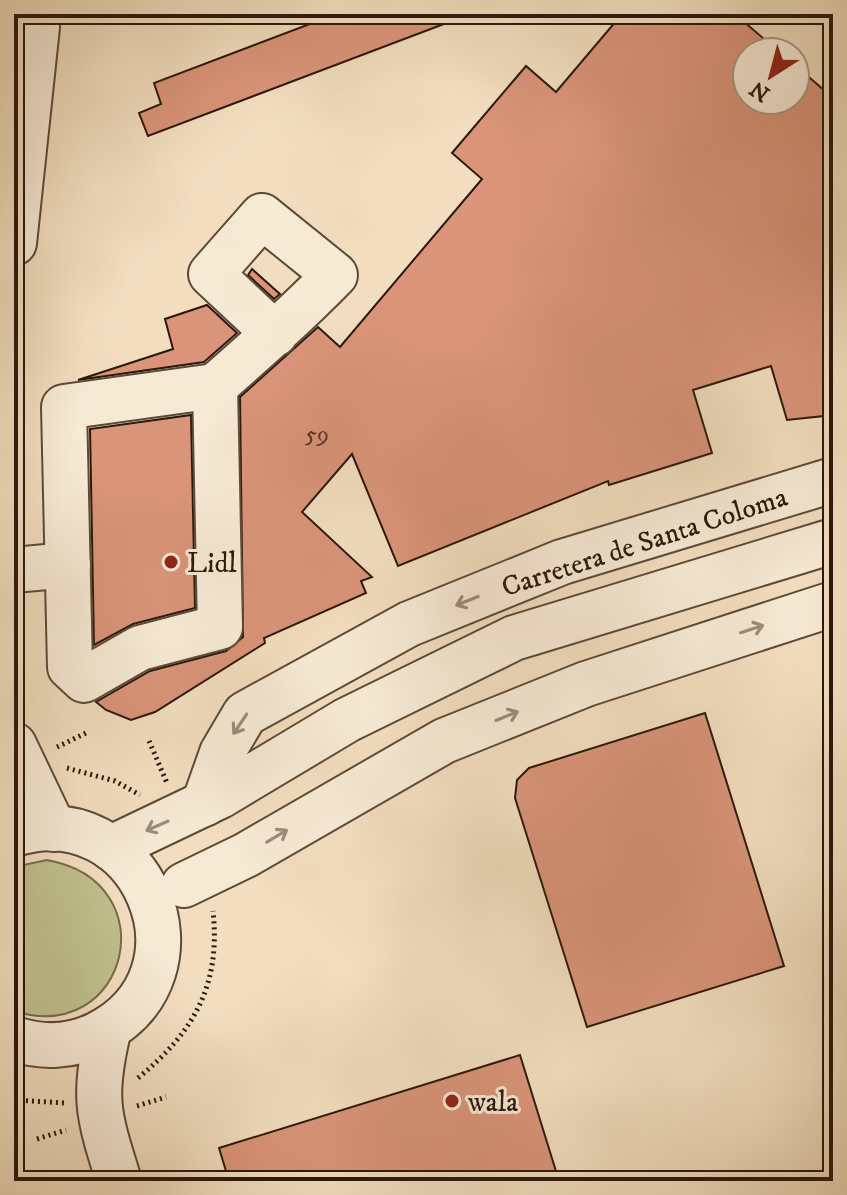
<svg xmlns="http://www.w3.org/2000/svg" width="847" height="1195" font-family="'IM FELL DW Pica',serif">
  <rect width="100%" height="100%" fill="#f2debf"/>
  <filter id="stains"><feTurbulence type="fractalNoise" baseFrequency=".0025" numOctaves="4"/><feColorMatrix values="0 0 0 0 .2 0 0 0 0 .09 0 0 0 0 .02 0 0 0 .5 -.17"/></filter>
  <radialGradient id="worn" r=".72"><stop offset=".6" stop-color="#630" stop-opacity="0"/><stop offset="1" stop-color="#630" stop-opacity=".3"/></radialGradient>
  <path fill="#c0c08e" stroke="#756c4d" stroke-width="2" d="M47,860C169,882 128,1047 14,1011V867Z"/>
  <g fill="#da9479" stroke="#2a180c" stroke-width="2">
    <path d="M336,14L465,16L148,136L139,113L161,104L154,83Z"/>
    <path d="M622,14H735L779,52H747V100H795V65L833,98V415L787,420L771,366L693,390L712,453L609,485L608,481L398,566L352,454L302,512L372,577L361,581L366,593L264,638L265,643L155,712L131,720L106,710L96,702L150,671L226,651L243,637L240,397L318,327L340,347L482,179L452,153L526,66L556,92Z"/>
    <path d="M252,269L280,294L274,299L248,275Z"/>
    <path d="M207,305L237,333L204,362L78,380L173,349L165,319Z"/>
    <path d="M191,415L195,608L133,624L94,645L90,429Z"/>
    <path d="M705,713L784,966L587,1027L515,798L517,780L529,768Z"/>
    <path d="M520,1055L559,1181H229L219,1148Z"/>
  </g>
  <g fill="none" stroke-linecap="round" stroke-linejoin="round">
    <g stroke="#5c4a39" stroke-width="48">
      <g id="minor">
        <path d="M14,243L37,27"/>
        <path d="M215,386L220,627L140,648L84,680L70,667L64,407Z"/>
        <path d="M215,386C256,350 297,314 335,275L262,216L211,274L275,334"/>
        <path d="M14,570L68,565"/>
        <path d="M14,745L54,829"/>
        <path d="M204,804L222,753L245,714L409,624L562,562L833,480"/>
        <path d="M14,834C142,794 218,973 98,1034C72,1047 42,1048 14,1039"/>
        <path d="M111,848L220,796L347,720L514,638L833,541"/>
        <path d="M184,885L246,855L444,741L586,684L833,604"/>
        <path d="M109,1028C92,1098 98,1114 119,1181"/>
      </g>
    </g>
    <g stroke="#2a180c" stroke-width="5" stroke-dasharray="2 4" stroke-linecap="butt">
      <path d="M149,741L167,783"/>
      <path d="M57,747L88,732"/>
      <path d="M67,768L115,781L140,795"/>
      <path d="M138,1078C194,1032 221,985 213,911"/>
      <path d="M14,1100L65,1103"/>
      <path d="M137,1106L166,1097"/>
      <path d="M37,1139L66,1130"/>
    </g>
    <use href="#minor" stroke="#f7ead5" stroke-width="44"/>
  </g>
  <defs><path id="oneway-shaft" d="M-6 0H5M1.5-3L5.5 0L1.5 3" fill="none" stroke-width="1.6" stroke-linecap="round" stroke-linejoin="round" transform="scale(2)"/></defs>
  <g stroke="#9b8c7b">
    <use href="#oneway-shaft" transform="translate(467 601) rotate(158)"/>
    <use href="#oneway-shaft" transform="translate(752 629) rotate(-18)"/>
    <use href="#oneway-shaft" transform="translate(507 716) rotate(-22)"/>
    <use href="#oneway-shaft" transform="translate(240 724) rotate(124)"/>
    <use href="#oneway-shaft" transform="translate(157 826) rotate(156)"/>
    <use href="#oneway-shaft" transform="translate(277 836) rotate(-31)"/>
  </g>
  <g fill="#8f2418" stroke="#f7ead5" stroke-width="3">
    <circle cx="171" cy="562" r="8"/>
    <circle cx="452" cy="1101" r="8"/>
  </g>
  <g text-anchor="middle" stroke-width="6" stroke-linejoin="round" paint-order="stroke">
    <g font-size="24" fill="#563727">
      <text x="317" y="442">59</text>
    </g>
    <g font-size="28" fill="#2a180c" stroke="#f7ead5">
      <text transform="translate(644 541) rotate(-18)" y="10">Carretera de Santa Coloma</text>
    </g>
    <g font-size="28" fill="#2a180c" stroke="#f7ead5" text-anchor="start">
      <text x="187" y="572">Lidl</text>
      <text x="468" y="1111">wala</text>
    </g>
  </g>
  <rect width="847" height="1195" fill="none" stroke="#f2debf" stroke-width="48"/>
  <rect x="16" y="16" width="815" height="1163" fill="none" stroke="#2a180c" stroke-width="4"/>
  <rect x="24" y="24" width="799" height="1147" fill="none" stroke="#2a180c" stroke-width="2"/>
  <g transform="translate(771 76) rotate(216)"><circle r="38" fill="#f7ead5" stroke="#a59685" stroke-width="2"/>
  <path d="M0-6L14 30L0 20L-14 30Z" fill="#8f2418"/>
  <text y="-12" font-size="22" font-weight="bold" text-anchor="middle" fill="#2a180c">N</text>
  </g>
  <rect width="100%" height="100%" filter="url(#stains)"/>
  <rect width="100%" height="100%" fill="url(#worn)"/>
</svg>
